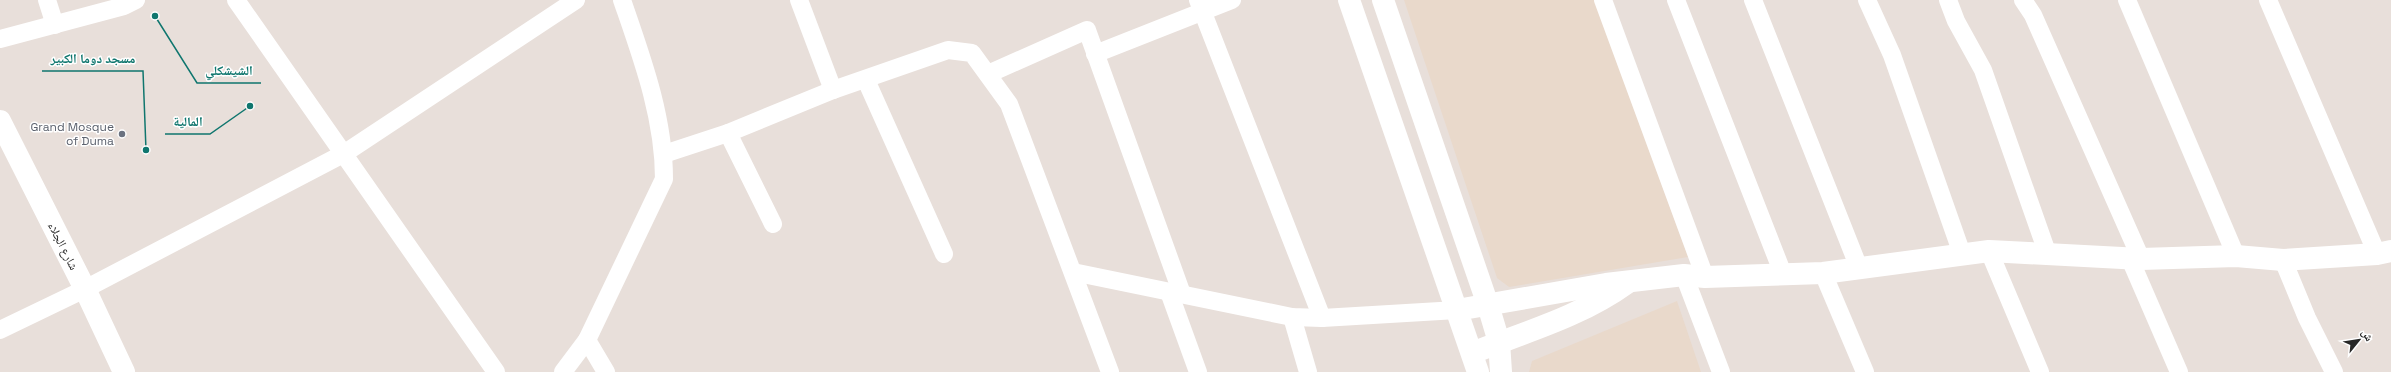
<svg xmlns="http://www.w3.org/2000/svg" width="2391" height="372" font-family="'Space Grotesk','Noto Naskh Arabic',sans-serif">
  <rect width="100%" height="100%" fill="#e8dfda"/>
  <g fill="#e9d9cb">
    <path d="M1404,0H1595L1688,257L1509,287L1497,278Z"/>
    <path d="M1677,301L1701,372H1529L1532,361Z"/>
  </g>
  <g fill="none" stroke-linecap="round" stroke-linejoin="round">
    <g stroke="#fff" stroke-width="18">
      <path d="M47,0L55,25"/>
      <path d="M236,0L496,372"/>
      <path d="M799,0L833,90"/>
      <path d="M1198,0L1322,318"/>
      <path d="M1603,0L1705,277"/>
      <path d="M1676,0L1783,274"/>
      <path d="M1753,0L1859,268"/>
      <path d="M1867,0L1892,55L1962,254"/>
      <path d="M1948,0L1956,21L1983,70L2048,255"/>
      <path d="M2023,0L2033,15L2141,259"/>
      <path d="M2127,0L2236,256"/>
      <path d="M2268,0L2377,254"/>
      <path d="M0,39L124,6L136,0"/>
      <path d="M1095,54L1232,0"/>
      <path d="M988,74L1087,30L1182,294"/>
      <path d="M866,80L944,254"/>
      <path d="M728,133L773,224"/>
      <path d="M664,154L728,133L833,90L948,50L972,53L1009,104L1110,372"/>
      <path d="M1989,251L2040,372"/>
      <path d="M2130,259L2179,372"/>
      <path d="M2283,260L2307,318L2334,372"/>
      <path d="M1073,272L1292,317L1322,318L1457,310"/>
      <path d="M1823,273L1865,372"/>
      <path d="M1684,275L1721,372"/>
      <path d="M1169,292L1198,372"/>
      <path d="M1292,317L1308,372"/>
      <path d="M0,330L85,289L345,153L576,0"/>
      <path d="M587,340L606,372"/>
      <path d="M563,372L587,340L664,179C664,117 642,58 622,0"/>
    </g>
    <g stroke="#fff" stroke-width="22">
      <path d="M0,121L85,289L124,372"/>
      <path d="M1457,310L1606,284L1684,275L1705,277L1823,273L1989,251L2141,259L2236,256L2283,260L2377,254L2391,251"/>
      <path d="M1472,353C1525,332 1580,317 1627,283"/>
    </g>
    <g stroke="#fff" stroke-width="22">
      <path d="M1349,0L1478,372"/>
      <path d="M1383,0L1488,305L1499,342L1501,372"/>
    </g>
  </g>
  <circle fill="#6b7280" stroke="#fff" stroke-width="1.5" cx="122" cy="134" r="4"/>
  <g text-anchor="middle" stroke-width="3" stroke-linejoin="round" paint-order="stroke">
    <g font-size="12" fill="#5b616d" stroke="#fff" text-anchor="end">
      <text x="114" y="131">Grand Mosque<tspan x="114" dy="14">of Duma</tspan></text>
    </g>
    <g font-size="12" fill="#272727" stroke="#fff">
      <text transform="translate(63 246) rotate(63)" y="4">شارع الجلاء</text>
    </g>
  </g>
  <path fill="none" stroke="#0f766e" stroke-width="1.5" d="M146 150L143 71H42M155 16L197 83H261M250 106L210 134H165"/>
  <g fill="#0f766e" stroke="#fff" stroke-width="1.5">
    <circle cx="146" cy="150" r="4"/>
    <circle cx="155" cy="16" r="4"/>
    <circle cx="250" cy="106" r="4"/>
  </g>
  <g font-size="13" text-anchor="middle" font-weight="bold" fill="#0f766e" stroke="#fff" stroke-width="3" stroke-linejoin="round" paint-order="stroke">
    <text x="93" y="63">مسجد دوما الكبير</text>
    <text x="229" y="75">الشيشكلي</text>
    <text x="188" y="126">المالية</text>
  </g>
  <g transform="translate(2359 340) rotate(60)" stroke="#ffffff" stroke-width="3" paint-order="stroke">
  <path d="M0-3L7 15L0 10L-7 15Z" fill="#272727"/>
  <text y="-6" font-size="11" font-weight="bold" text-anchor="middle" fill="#272727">ش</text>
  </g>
</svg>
